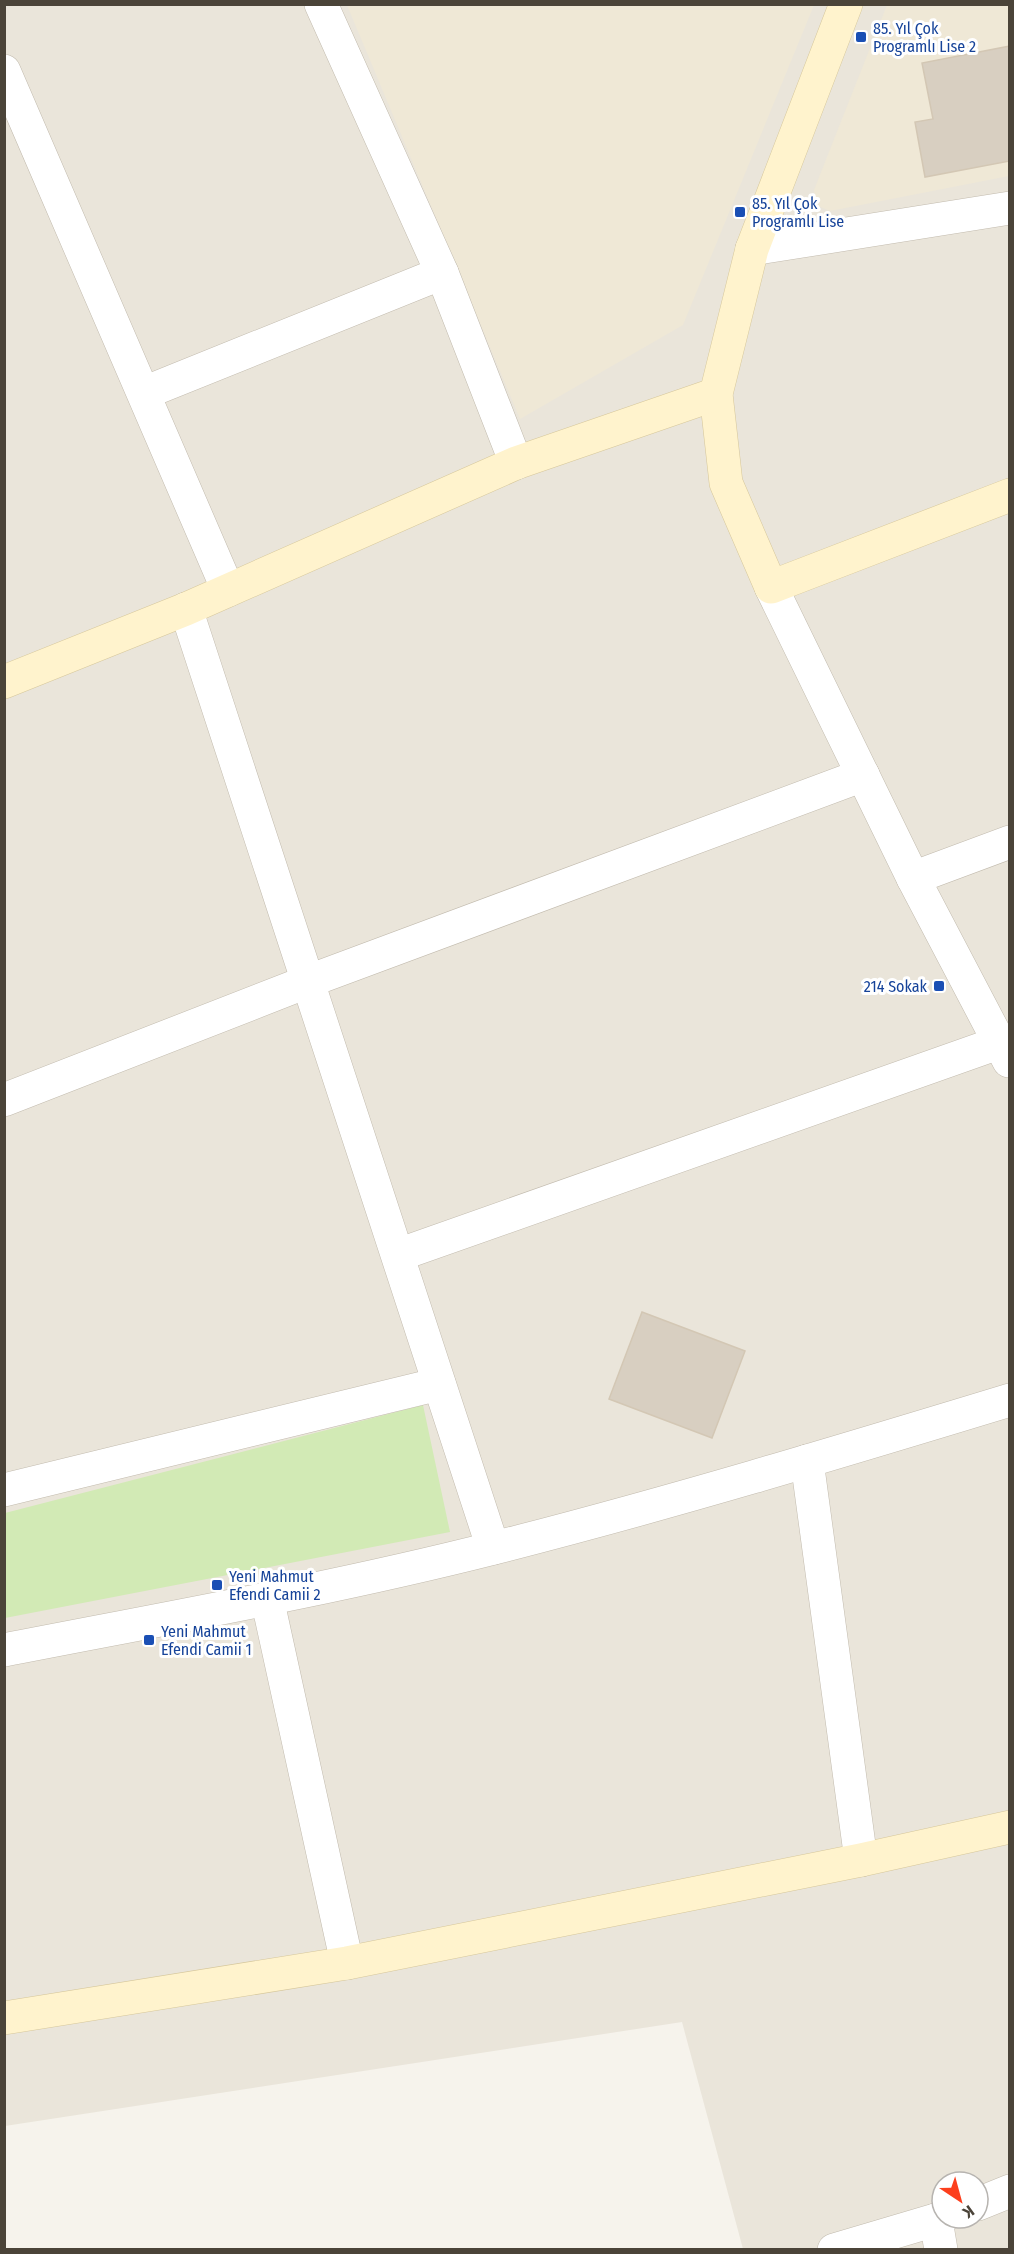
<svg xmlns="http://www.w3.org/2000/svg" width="1014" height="2254" font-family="'Fira Sans Condensed',sans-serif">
  <rect width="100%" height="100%" fill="#f6f3ec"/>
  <path fill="#eae5da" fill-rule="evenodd" d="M5,5H1009V2249H743L682,2022L5,2126ZM942,2182H978V2218H942Z"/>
  <g fill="#efe8d6">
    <path d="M347,5H814L683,325L520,419Z"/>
    <path d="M887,5H1009V176L830,211L816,205L814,190Z"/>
  </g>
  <path fill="#d2eab5" d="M423,1405L450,1532L5,1618V1513Z"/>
  <g fill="#d8cfc1" stroke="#d3c7b4" stroke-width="1.5">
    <path d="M1010,46V161L925,177L915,122L933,119L922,63Z"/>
    <path d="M642,1312L745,1351L712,1438L609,1399Z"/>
  </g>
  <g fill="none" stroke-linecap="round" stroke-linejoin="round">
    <g stroke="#c2bbae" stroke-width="34">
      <g id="street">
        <path d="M321,4L442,273L516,463"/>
        <path d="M4,71L228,590"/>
        <path d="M752,249L1010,208"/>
        <path d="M144,393L442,273"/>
        <path d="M771,587L913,878L1009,1061"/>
        <path d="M186,609L493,1548"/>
        <path d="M913,878L1010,842"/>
        <path d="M4,1100L309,981L863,775"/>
        <path d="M398,1255L1001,1042"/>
        <path d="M807,1461L861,1860"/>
        <path d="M4,1490L439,1384"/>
        <path d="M267,1598L347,1963"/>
        <path d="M4,1650C168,1618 332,1589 494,1548C667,1504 839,1452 1010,1400"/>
        <path d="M978,2204L1010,2191"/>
        <path d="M936,2220L941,2250"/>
        <path d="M834,2250L942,2218"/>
      </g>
    </g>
    <g stroke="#d6c79b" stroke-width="34">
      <g id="secondary">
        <path d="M846,4L752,249L716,394L726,483L771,587L1010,495"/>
        <path d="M4,682L186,609L516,463L716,394"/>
        <path d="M4,2018L347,1963L861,1860L1010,1827"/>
      </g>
    </g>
    <use href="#street" stroke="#fff" stroke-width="33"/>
    <use href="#secondary" stroke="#fff3cd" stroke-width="33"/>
  </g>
  <g fill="#1a4fb4" stroke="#fff" stroke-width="2">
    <rect x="855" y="31" width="12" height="12" rx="3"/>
    <rect x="734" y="206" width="12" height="12" rx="3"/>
    <rect x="933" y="980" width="12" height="12" rx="3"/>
    <rect x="211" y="1579" width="12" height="12" rx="3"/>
    <rect x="143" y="1634" width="12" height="12" rx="3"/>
  </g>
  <g text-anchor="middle" stroke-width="6" stroke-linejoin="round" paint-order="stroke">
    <g font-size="16" fill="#164399" stroke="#fff" text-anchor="start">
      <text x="873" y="34">85. Yıl Çok<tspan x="873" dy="18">Programlı Lise 2</tspan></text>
      <text x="752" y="209">85. Yıl Çok<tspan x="752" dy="18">Programlı Lise</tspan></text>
      <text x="927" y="992" text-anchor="end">214 Sokak</text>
      <text x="229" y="1582">Yeni Mahmut<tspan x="229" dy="18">Efendi Camii 2</tspan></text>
      <text x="161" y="1637">Yeni Mahmut<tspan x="161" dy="18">Efendi Camii 1</tspan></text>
    </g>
  </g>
  <rect width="1014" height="2254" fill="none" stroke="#4b4439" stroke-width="12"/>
  <g transform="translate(960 2200) rotate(144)"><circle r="28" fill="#ffffff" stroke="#b7b4b0" stroke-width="1.5"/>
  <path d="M0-4.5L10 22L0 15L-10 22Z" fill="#fc3f1d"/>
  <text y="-9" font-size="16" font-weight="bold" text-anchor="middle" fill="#4b4439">K</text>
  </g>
</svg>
